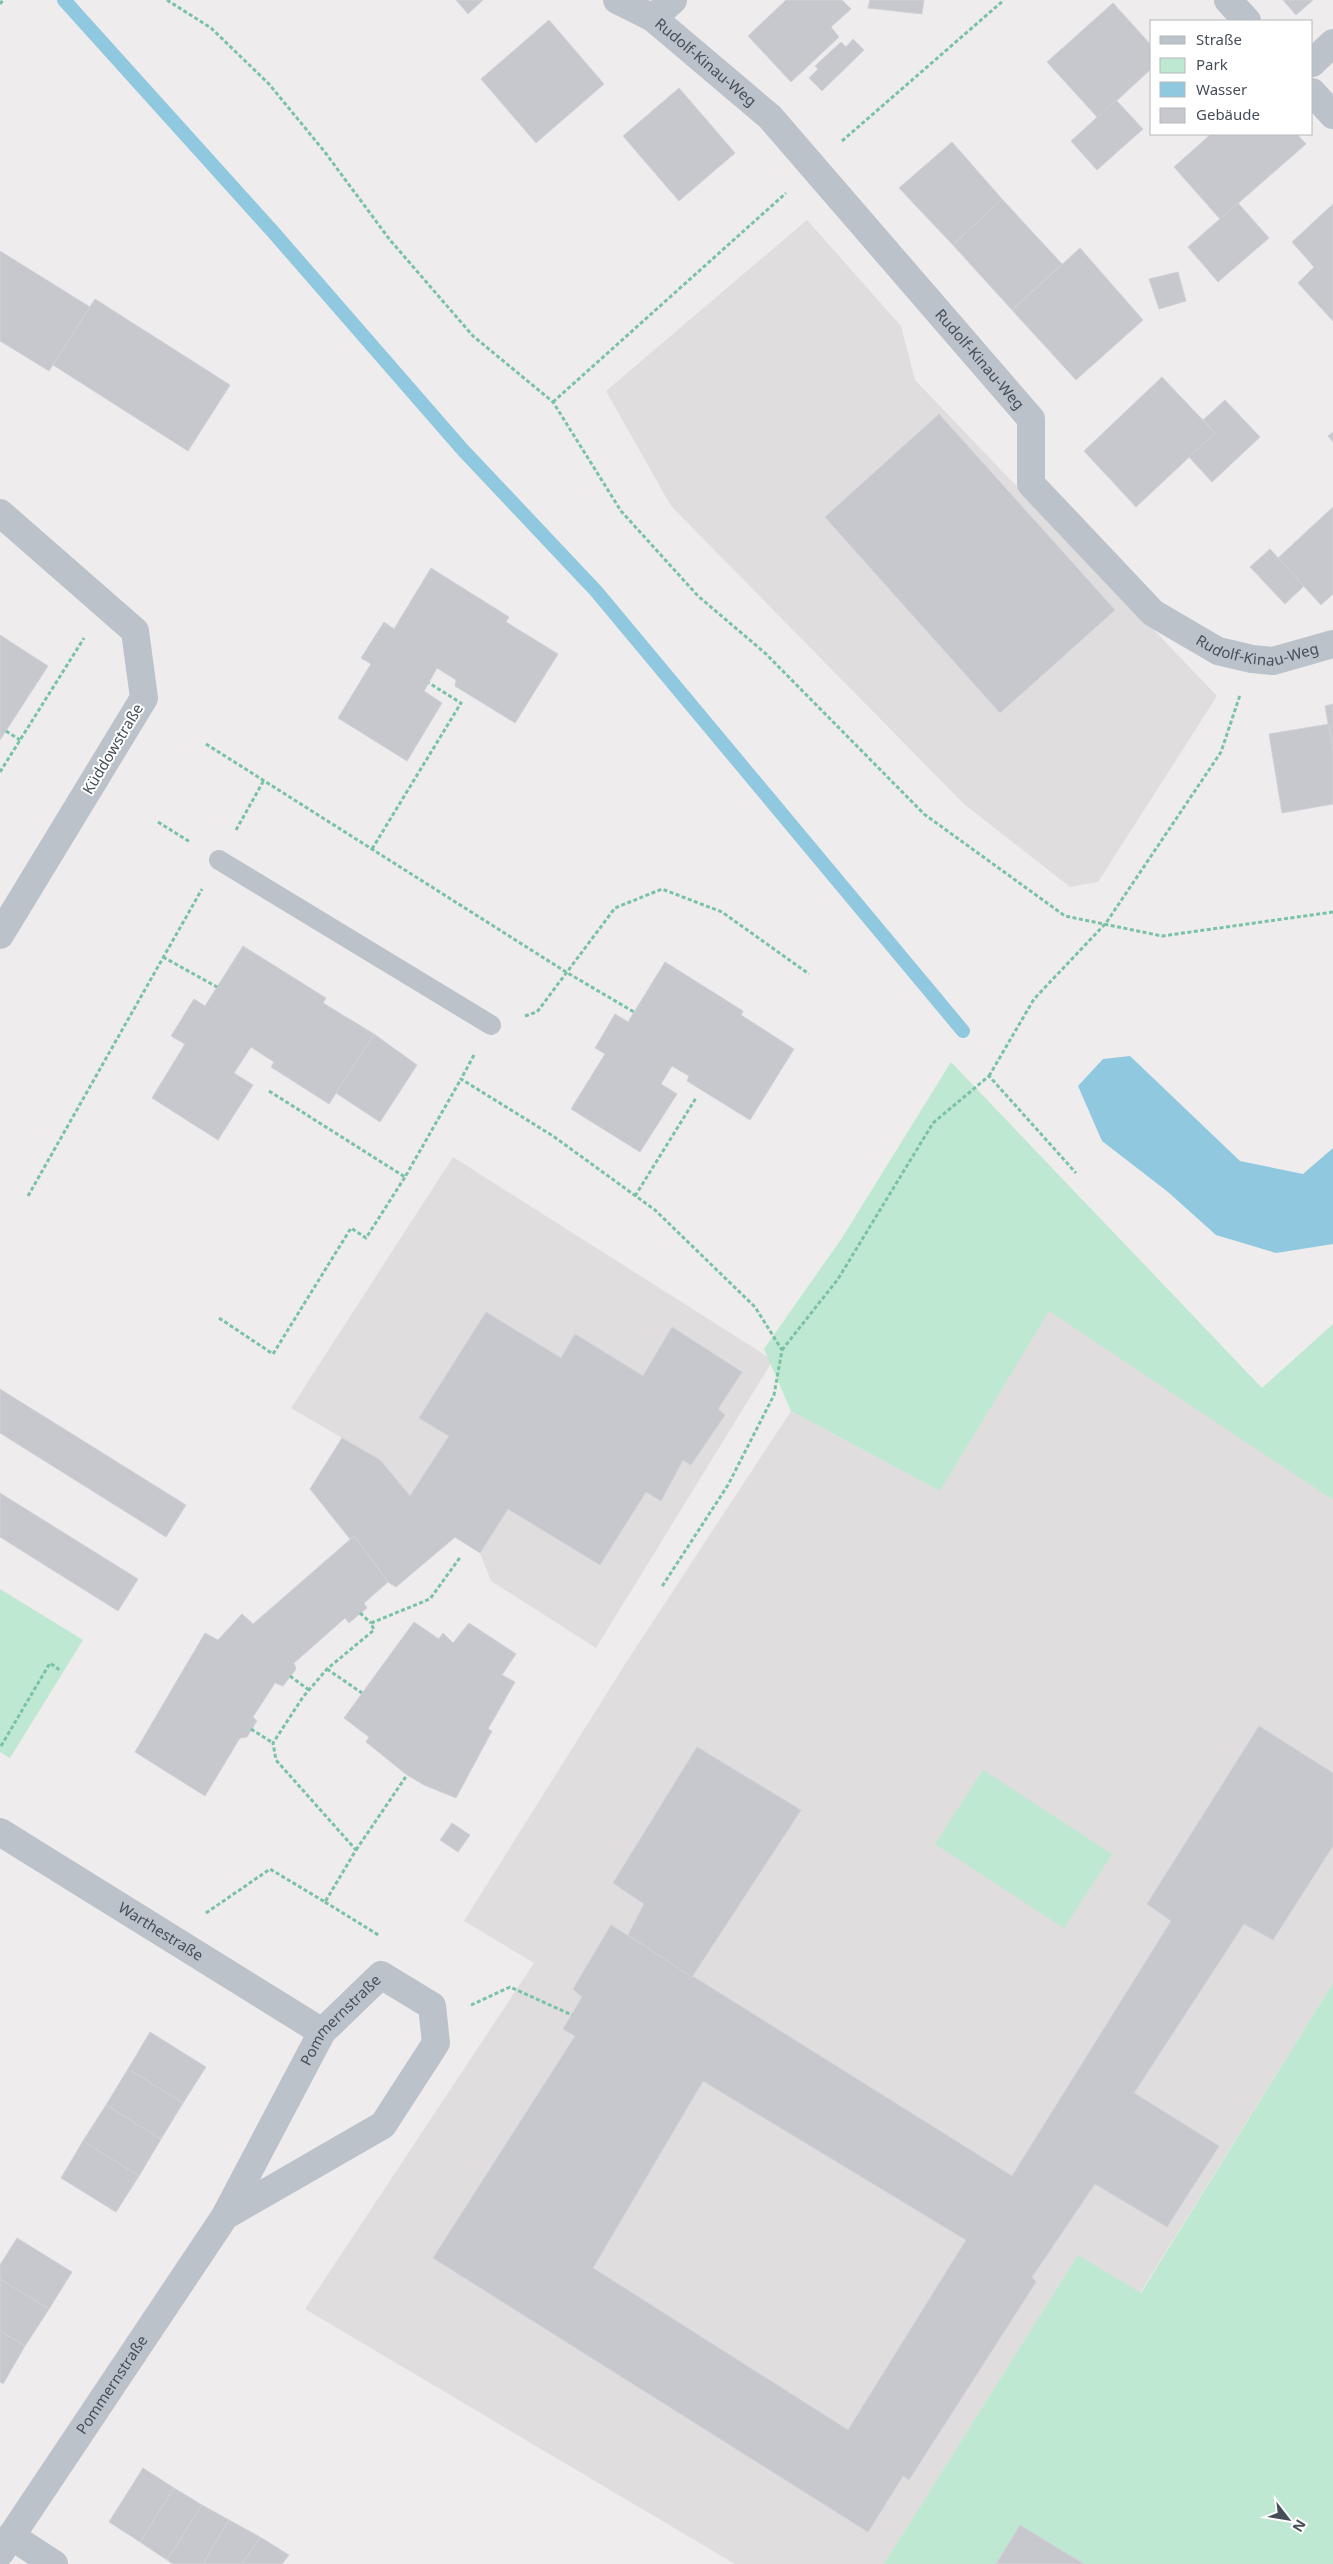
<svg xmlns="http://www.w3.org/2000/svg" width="1333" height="2564" font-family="'Noto Sans',sans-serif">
  <rect width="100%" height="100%" fill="#eeecec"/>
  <g fill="#dfdddd">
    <path d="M807,220L901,326L915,380L1217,696L1098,882L1070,887L964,804L671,506L606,391Z"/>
    <path d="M453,1157L773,1360L596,1648L491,1581L480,1553L455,1538L396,1587L388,1582L354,1536L350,1539L310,1489L342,1438L291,1408Z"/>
    <path d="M1049,1310L1333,1500V1983L1140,2293L1078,2255L884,2564H735L305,2309L534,1963L464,1921L627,1661L791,1411L940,1491Z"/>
  </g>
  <g fill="#bee8d2">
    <path d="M951,1062L1262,1388L1333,1324V1500L1049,1311L940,1491L791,1411L764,1349L842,1238Z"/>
    <path d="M0,1589L83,1640L10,1758L0,1752Z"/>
    <path d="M983,1770L1112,1854L1064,1928L935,1844Z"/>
    <path d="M1333,1983V2564H884L1078,2255L1141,2293Z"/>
  </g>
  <path fill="#90c8e0" d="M1130,1056L1240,1161L1303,1174L1333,1148V1244L1276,1253L1216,1235L1168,1192L1102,1141L1078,1086L1103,1059Z"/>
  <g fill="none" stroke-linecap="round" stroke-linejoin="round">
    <path stroke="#90c8e0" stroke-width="14" d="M64,0L274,233L462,449L596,591L963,1031"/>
  </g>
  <g fill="#c7c8ce" stroke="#d0d2d7" fill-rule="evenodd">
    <path d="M456,0H483L468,14Z"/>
    <path d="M786,0H842L851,9L831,27L839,37L791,82L748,36Z"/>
    <path d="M870,0H924L922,14L868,8Z"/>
    <path d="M1283,0H1313L1296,15Z"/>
    <path d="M1113,3L1152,46V68L1098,118L1047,62Z"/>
    <path d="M549,20L604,84L536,143L481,79Z"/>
    <path d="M853,39L864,50L822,91L809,78L818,69L815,66L841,42L846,47Z"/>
    <path d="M679,88L735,153L679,201L623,136Z"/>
    <path d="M1116,100L1143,129L1097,170L1071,141Z"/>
    <path d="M1211,134H1297L1306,144L1220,219L1174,167Z"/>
    <path d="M952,142L1002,199L953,245L899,188Z"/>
    <path d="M1002,199L1062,264L1012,310L953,245Z"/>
    <path d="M1238,203L1269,238L1218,282L1188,247Z"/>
    <path d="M1333,204V321L1298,283L1314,267L1292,242Z"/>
    <path d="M1080,248L1143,320L1076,380L1012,310Z"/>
    <path d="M0,251L90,307L49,371L0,341Z"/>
    <path d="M1178,272L1186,301L1159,309L1149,279Z"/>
    <path d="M95,299L230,385L188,451L53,365Z"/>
    <path d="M1162,377L1215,433L1136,507L1084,451Z"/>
    <path d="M1225,400L1260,437L1212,482L1189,457L1215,433L1203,420Z"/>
    <path d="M939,414L1115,610L1000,713L825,517Z"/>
    <path d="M1333,432V442L1328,436Z"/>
    <path d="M1333,507V594L1321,605L1278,558Z"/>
    <path d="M1270,549L1304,586L1285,604L1250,567Z"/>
    <path d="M431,568L509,617L506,622L558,654L515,723L455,686L456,680L437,668L424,691L442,703L407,761L338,718L371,664L361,658L384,622L394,629Z"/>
    <path d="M0,635L48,666L0,740Z"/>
    <path d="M1333,704V752L1325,706Z"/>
    <path d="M1329,724L1333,752V804L1282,813L1269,734Z"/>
    <path d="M243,946L326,998L323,1003L374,1034L329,1104L271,1067L274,1062L251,1047L234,1073L253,1085L218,1140L152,1098L185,1044L171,1036L194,999L205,1006Z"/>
    <path d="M665,962L743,1011L741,1015L794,1049L750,1120L687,1081L689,1076L672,1066L661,1084L677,1094L640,1152L571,1109L605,1054L595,1048L615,1014L628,1022Z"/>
    <path d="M374,1034L417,1065L380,1122L336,1093Z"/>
    <path d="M486,1312L561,1358L575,1334L643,1376L672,1327L742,1372L718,1409L725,1415L691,1465L683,1460L661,1501L646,1492L600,1565L508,1509L480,1553L455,1537L396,1587L388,1582L354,1536L350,1539L310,1489L342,1438L380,1460L410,1496L449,1436L419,1418Z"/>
    <path d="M0,1389L186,1505L166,1537L0,1433Z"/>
    <path d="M0,1493L138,1579L118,1611L0,1537Z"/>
    <path d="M354,1536L388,1582L364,1603L367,1608L349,1623L345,1618L294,1663L296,1669L283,1686L275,1683L253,1717L257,1721L247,1737L240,1738L205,1796L135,1752L205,1633L218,1640L242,1614L253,1624Z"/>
    <path d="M414,1622L439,1639L443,1633L453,1643L469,1623L516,1654L502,1675L515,1682L488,1729L492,1731L456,1798L424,1785L407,1775L366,1742L369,1737L344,1718Z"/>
    <path d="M1259,1726L1333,1773V1846L1273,1940L1244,1924L1134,2093L1219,2146L1167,2227L1095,2184L1032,2277L1036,2282L909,2480L903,2476L868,2532L433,2258L575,2036L563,2029L582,1997L573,1989L611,1925L1012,2176L1171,1921L1147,1904ZM703,2081L966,2240L848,2430L593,2268Z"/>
    <path d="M697,1747L801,1810L692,1977L628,1935L644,1904L613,1883Z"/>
    <path d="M452,1823L470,1835L458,1852L440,1840Z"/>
    <path d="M150,2032L206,2067L183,2103L128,2069Z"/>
    <path d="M128,2069L183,2103L161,2139L106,2105Z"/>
    <path d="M106,2105L161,2139L139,2176L83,2141Z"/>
    <path d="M83,2141L139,2176L116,2212L61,2178Z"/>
    <path d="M17,2238L72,2272L49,2309L0,2279V2265Z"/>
    <path d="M0,2279L49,2309L25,2346L0,2331Z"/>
    <path d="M0,2331L25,2346L3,2384L0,2382Z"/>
    <path d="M143,2468L174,2488L140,2542L109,2522Z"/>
    <path d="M174,2488L202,2505L167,2560L140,2542Z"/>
    <path d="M202,2505L229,2520L203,2564H173L167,2560Z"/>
    <path d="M229,2520L260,2537L242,2564H203Z"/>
    <path d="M1020,2525L1084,2564H996Z"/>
    <path d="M260,2537L289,2555L282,2564H242Z"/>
  </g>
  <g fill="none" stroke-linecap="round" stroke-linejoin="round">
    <g stroke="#7ac2a5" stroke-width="3" stroke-dasharray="4 2.5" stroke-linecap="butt">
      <path d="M167,0L211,28L269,84L324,151L390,240L473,336L553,402L621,511L698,596L765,653L924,814L1065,916L1162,936L1333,912"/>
      <path d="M0,4L3,0"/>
      <path d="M842,141L1004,0"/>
      <path d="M553,402L786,193"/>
      <path d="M6,731L20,740"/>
      <path d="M206,744L566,972L634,1012"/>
      <path d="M0,772L84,638"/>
      <path d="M158,822L190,842"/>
      <path d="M236,830L264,780"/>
      <path d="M372,849L461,703L429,683"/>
      <path d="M163,957L217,987"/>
      <path d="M525,1016L537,1012L615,908L662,889L722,912L809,974"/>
      <path d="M474,1055L461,1079L553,1136L655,1210L755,1307L782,1350L774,1395L728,1485L661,1588"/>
      <path d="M989,1076L1034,999L1106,923L1221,752L1240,695"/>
      <path d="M269,1091L405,1177L461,1079"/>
      <path d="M28,1196L202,889"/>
      <path d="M635,1196L696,1098"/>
      <path d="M219,1318L273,1354L351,1228L366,1238L405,1177"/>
      <path d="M782,1350L838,1279L933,1123L989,1076L1076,1173"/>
      <path d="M360,1613L371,1623"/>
      <path d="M327,1669L362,1693"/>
      <path d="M290,1676L309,1690"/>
      <path d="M251,1729L273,1743"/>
      <path d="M1,1746L50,1663L61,1671"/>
      <path d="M356,1850L407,1775"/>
      <path d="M325,1902L380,1936"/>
      <path d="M206,1913L270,1869L325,1902L356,1850L276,1760L273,1743L303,1697L327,1669L374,1630L371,1623L430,1599L461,1556"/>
      <path d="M471,2005L510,1987L572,2015"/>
    </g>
    <path stroke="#bbc2ca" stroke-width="20" d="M219,860L491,1025"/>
    <g stroke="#bbc2ca" stroke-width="28">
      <path id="s1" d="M617,0L653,18L770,117L1031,419V484L1153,613L1218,651L1252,659L1273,661L1333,644"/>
      <path d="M1228,0L1247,21"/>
      <path d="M653,18L673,0"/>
      <path d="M1312,63L1333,43"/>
      <path d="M1312,92L1333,115"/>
      <path d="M0,513L135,631L144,698L0,935"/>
      <path id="s2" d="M0,1832L322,2032"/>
      <path d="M11,2536L54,2564"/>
      <path id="s3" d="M0,2553L225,2216L322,2032L381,1975L432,2006L436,2043L383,2125L225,2216"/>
    </g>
  </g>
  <g text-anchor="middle" stroke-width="4" stroke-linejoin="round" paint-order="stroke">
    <g font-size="15" fill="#464e57" stroke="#fff">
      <text dy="5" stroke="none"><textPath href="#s1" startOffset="109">Rudolf-Kinau-Weg</textPath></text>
      <text dy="5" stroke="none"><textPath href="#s1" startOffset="514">Rudolf-Kinau-Weg</textPath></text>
      <text dy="5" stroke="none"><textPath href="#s1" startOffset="950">Rudolf-Kinau-Weg</textPath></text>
      <text transform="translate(113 749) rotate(-59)" y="5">Küddowstraße</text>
      <text dy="5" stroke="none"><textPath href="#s2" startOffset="189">Warthestraße</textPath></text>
      <text dy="5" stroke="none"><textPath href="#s3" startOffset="634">Pommernstraße</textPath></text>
      <text dy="5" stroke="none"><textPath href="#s3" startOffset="202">Pommernstraße</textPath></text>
    </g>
  </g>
  <rect x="1150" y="20" width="162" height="115" fill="#ffffff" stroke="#b5b8bc"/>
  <rect x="1160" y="36" width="25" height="8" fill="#bbc2ca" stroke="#b5b8bc"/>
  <text x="1196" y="45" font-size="15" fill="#464e57">Straße</text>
  <rect x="1160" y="58" width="25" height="15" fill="#bee8d2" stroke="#b5b8bc"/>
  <text x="1196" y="70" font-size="15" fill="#464e57">Park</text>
  <rect x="1160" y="82" width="25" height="15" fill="#90c8e0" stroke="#b5b8bc"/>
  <text x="1196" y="95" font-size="15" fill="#464e57">Wasser</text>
  <rect x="1160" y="108" width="25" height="15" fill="#c7c8ce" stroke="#b5b8bc"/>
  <text x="1196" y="120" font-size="15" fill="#464e57">Gebäude</text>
  <g transform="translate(1288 2519) rotate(121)" stroke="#ffffff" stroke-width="4" paint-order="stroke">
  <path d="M0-4L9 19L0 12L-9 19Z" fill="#464e57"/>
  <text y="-8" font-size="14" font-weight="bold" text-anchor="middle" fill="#464e57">N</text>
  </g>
</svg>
